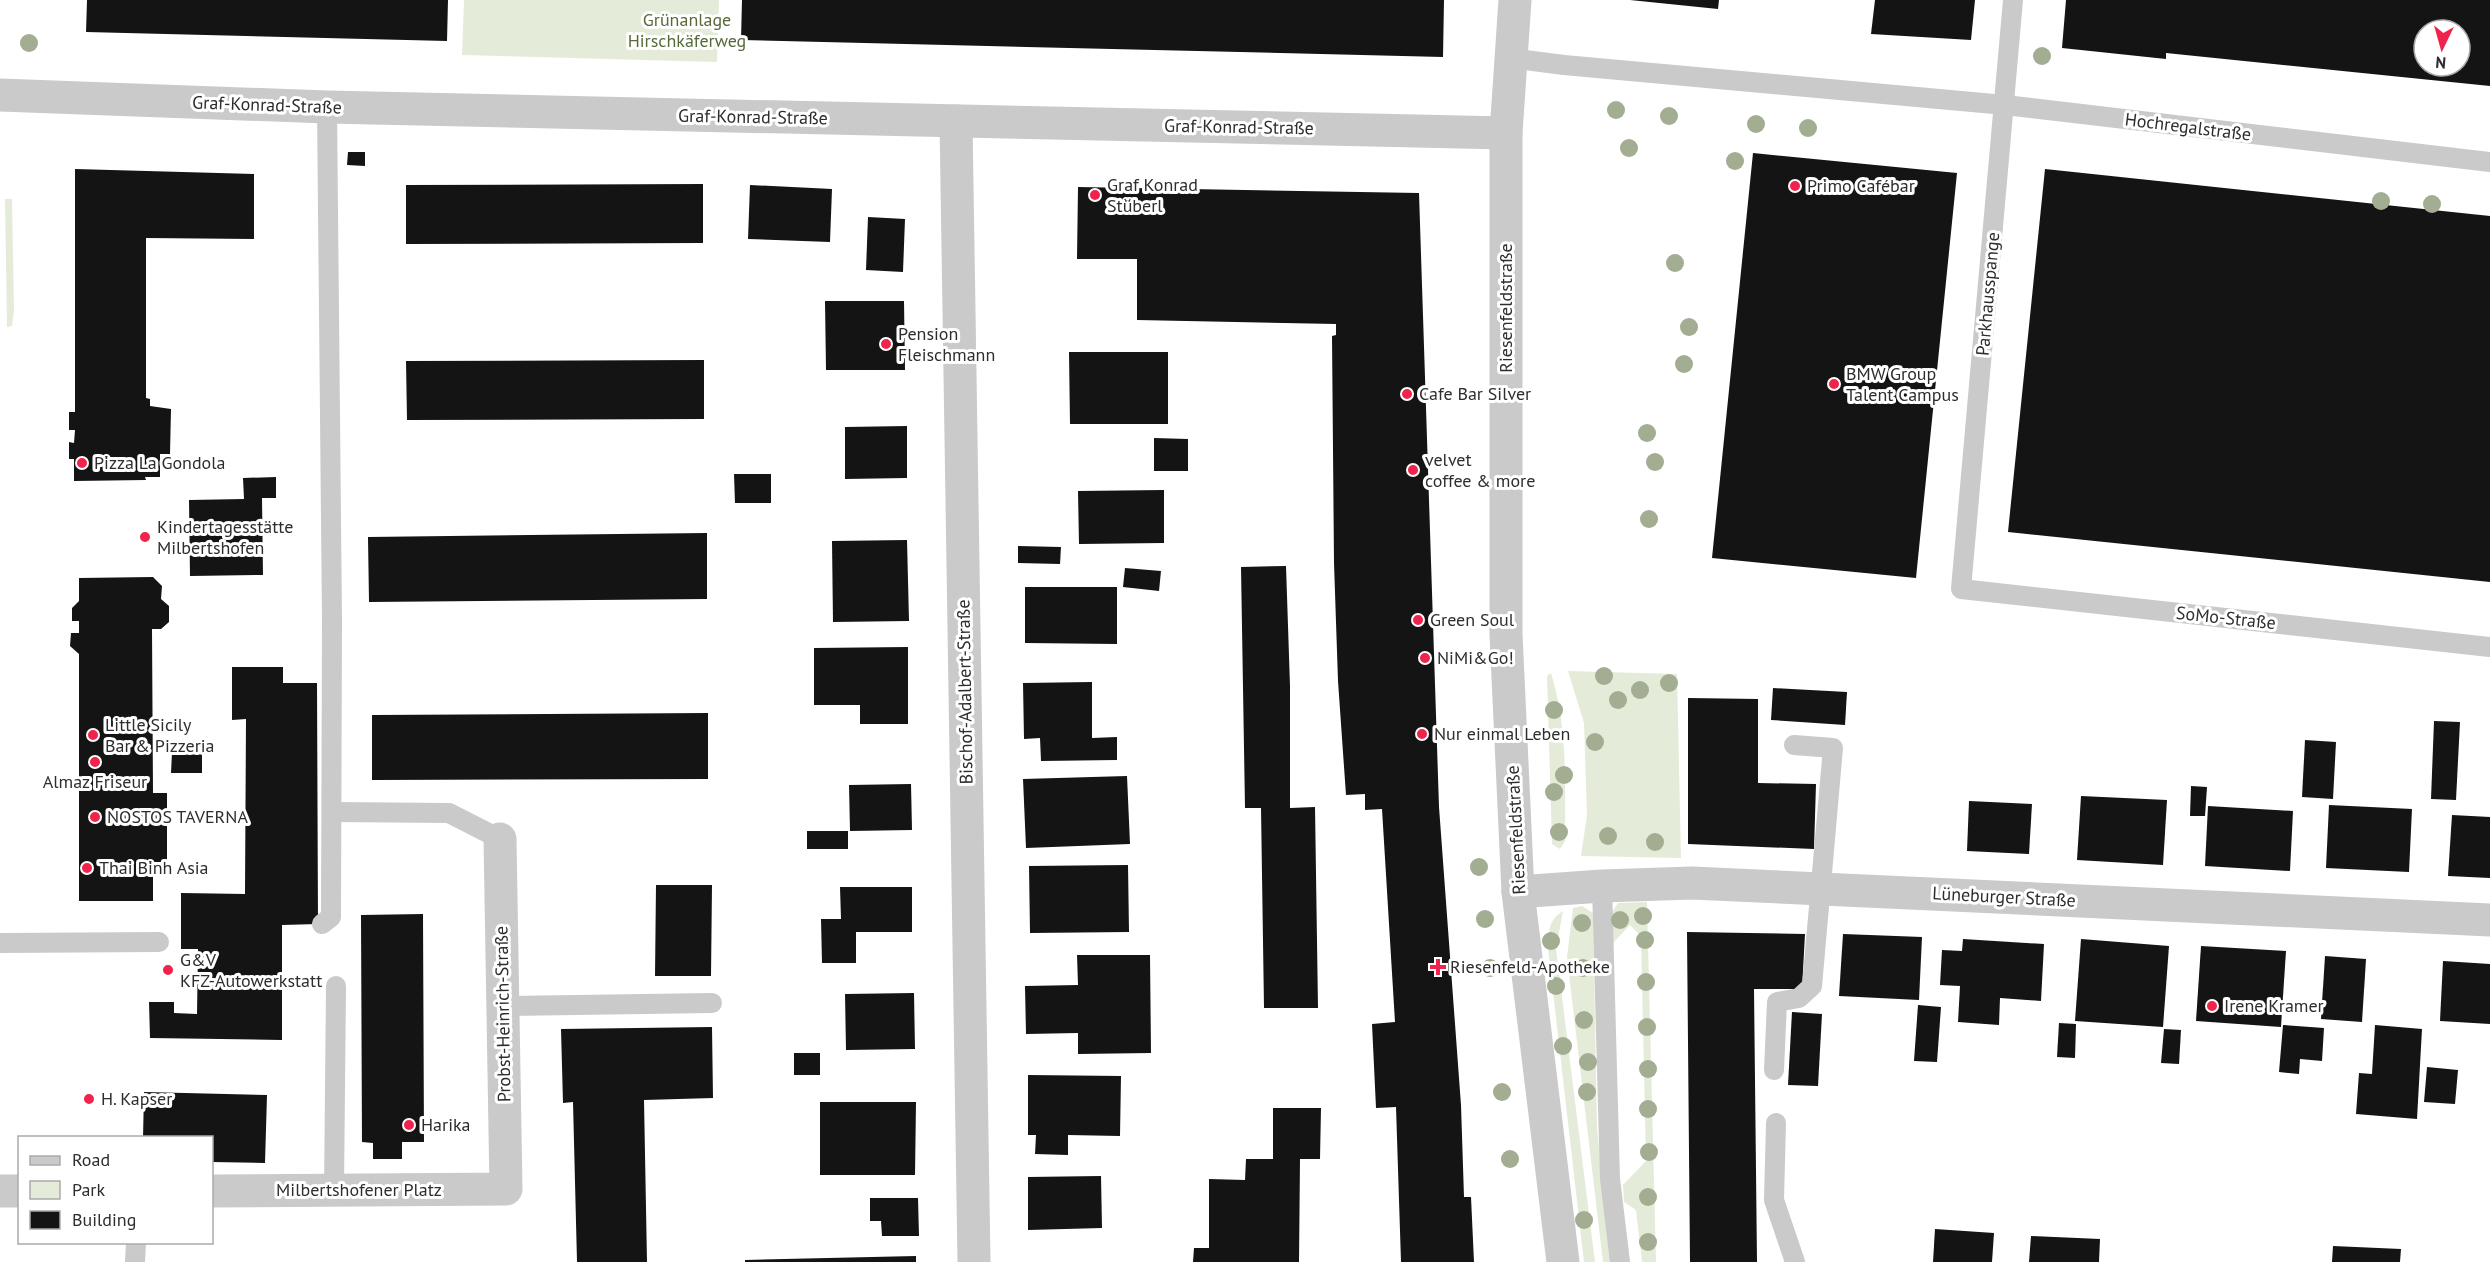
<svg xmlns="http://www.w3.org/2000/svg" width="2490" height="1262" font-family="'PT Sans',sans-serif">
  <rect width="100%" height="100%" fill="#fff"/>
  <g fill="#e5ebd9">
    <path d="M464,0H719L717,62L462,55Z"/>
    <path d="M5,199H12L14,310L12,326L7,327Z"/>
    <path d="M1568,671L1677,674L1681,858L1581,856L1587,815L1584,723Z"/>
    <path d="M1551,673C1568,728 1565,784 1565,841L1560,849L1552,844L1547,676Z"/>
    <path d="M1647,902L1656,1262H1642L1636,1210L1624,1202L1623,1185L1646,1161L1641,936L1630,925L1613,943L1612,912L1618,903Z"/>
    <path d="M1582,906L1593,913L1597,1129L1611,1262H1603L1567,957L1573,908Z"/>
    <path d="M1563,911L1556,949L1595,1262H1584L1548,948C1549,931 1548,920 1563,911Z"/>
  </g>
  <g fill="#141414" fill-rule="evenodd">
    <path d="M87,0H448L447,41L86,32Z"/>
    <path d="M742,0H1444L1443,57L741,40Z"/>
    <path d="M1630,0H1719L1718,9Z"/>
    <path d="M1875,0H1975L1971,40L1871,34Z"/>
    <path d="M2066,0H2490V86L2166,53V59L2062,48ZM2424,30H2460V66H2424Z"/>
    <path d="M348,152H365V166L347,165Z"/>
    <path d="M1753,153L1957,173L1916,578L1712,558Z"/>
    <path d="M75,169L254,174V239L146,238V398L150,399V406L171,409L170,454H160V477H145L146,480L74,481V459H69V442L74,443L75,430H69V412H75Z"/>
    <path d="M2045,169L2490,216V582L2008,532Z"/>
    <path d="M703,184V243L406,244V185Z"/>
    <path d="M750,185L832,189L830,242L748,239Z"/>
    <path d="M1078,187L1419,193L1439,807L1461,1105L1464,1197H1471L1474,1262H1401L1396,1107L1376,1108L1372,1024L1395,1022L1382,809L1365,810V794L1346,795L1338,681L1334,563L1332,336L1336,335V324L1137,320V259H1077Z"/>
    <path d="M868,217L905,219L903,272L866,270Z"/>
    <path d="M825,301H904L905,370H826Z"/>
    <path d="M1069,352H1168V424H1070Z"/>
    <path d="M704,360V419L407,420L406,361Z"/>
    <path d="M907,426V478L845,479V427Z"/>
    <path d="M1154,438L1188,439V471H1154Z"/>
    <path d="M734,474H771V503H735Z"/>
    <path d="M276,477V498H262L263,575L190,576L189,500L244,499L243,478Z"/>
    <path d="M1164,490V543L1079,544L1078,491Z"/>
    <path d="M707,533V599L369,602L368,537Z"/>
    <path d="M907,540L909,621L833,622L832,541Z"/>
    <path d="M1018,546L1061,547L1060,564L1018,563Z"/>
    <path d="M1286,566L1290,686V808L1315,807L1318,1008H1264L1261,808H1245L1241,567Z"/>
    <path d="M1125,568L1161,571L1159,591L1123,587Z"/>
    <path d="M153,577L162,586L161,599L169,606V622L161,629H152L153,793H167V862H153V901H79V654L70,646L71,633H79V621H72V608L79,601V578Z"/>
    <path d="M1025,587H1117V644L1025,643Z"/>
    <path d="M908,647V724H860V705H814V648Z"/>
    <path d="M232,667H283V683H317L318,924L282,925V1040L150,1038L149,1002H174V1013L197,1014L198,949H181V893L245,894L246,719L232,720Z"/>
    <path d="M1092,682V738L1117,737V760L1041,761L1040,738L1024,739L1023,683Z"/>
    <path d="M1773,688L1847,692L1845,725L1771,720Z"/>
    <path d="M1688,698L1758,699V783L1816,784L1814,849L1688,844Z"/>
    <path d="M708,713V779L372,780V715Z"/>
    <path d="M2434,721L2460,722L2456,800L2431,799Z"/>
    <path d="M2305,740L2336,742L2333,799L2302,797Z"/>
    <path d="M172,752H202V773H171Z"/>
    <path d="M1127,776L1130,844L1026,848L1023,779Z"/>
    <path d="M911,784L912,830L850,831L849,785Z"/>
    <path d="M2191,786L2207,787L2205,816H2190Z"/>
    <path d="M2081,796L2167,800L2163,865L2077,860Z"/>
    <path d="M1969,801L2032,804L2029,854L1967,851Z"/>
    <path d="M2329,805L2412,809L2409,872L2326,868Z"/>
    <path d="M2208,806L2293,811L2290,871L2205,866Z"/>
    <path d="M2452,815L2490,817V878L2448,876Z"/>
    <rect x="807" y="831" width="41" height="18"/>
    <path d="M1128,865L1129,932L1030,933L1029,866Z"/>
    <path d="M656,885H712L711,976H655Z"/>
    <path d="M840,887H912V932H856V963H822L821,919H841Z"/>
    <path d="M423,914L424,1142H402V1159H373V1143L362,1142L361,915Z"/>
    <path d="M1687,932L1805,934L1802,989H1754L1757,1262H1690Z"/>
    <path d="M1843,934L1922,937L1919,1000L1839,996Z"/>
    <path d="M1963,939L2044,944L2041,1001L2000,998L1999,1025L1958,1022L1960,986L1940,985L1942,950L1962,951Z"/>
    <path d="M2081,939L2169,946L2163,1027L2075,1021Z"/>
    <path d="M2201,946L2286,951L2281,1027L2196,1021Z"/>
    <path d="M1077,955H1150L1151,1053L1078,1054V1033L1026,1034L1025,986L1078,985Z"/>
    <path d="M2325,956L2366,959L2362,1022L2321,1019Z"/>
    <path d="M2443,961L2490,964V1024L2440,1021Z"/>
    <path d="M914,993L915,1049L846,1050L845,994Z"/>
    <path d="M1918,1005L1941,1007L1937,1062L1914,1061Z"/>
    <path d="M1792,1012L1822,1014L1818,1086L1788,1085Z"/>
    <path d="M2059,1023L2076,1024L2075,1058L2057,1057Z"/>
    <path d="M2283,1025L2324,1028L2322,1061L2300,1059L2299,1074L2279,1072Z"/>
    <path d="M2375,1025L2422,1029L2417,1119L2356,1114L2359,1073L2372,1074Z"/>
    <path d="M712,1027L713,1098L644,1100L647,1262H577L573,1102L563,1103L561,1029Z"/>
    <path d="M2164,1029L2181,1030L2179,1064L2161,1063Z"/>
    <rect x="794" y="1053" width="26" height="22"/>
    <path d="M2427,1067L2458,1070L2455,1104L2424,1102Z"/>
    <path d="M1028,1075L1121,1076L1120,1136L1068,1135V1155L1035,1154L1036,1135H1028Z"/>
    <path d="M144,1092L267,1095L265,1163L212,1162V1138H143Z"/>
    <path d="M820,1102H916L915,1175H820Z"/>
    <path d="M1273,1108H1321L1320,1159H1300L1299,1262H1193L1194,1248H1209V1179L1245,1180L1246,1159H1273Z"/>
    <path d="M1101,1176L1102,1228L1028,1230V1177Z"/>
    <path d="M870,1198H918L919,1236H882L881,1221H870Z"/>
    <path d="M1935,1229L1994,1233L1992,1262H1933Z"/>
    <path d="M2031,1236L2100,1239L2099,1262H2029Z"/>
    <path d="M2333,1246L2401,1249L2400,1262H2332Z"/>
    <path d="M916,1256V1262H745V1260Z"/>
  </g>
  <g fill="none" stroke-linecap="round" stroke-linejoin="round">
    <g stroke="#cacaca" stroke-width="20">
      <path d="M2013,0L1961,589L2490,647"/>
      <path d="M1510,58L1564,65L2005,105L2490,162"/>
      <path d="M332,812L449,813L500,839"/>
      <path d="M1602,886L1610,1179L1620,1262"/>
      <path d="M322,924L331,917L332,621L327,107"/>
      <path d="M0,943L159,942"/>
      <path d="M503,1006L712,1003"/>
      <path d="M1774,1070L1777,1002L1799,998L1812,986L1833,748L1794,745"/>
      <path d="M1776,1123L1774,1200L1795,1262"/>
      <path d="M334,1190L336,986"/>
      <path d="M135,1262L136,1242"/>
    </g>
    <g stroke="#cacaca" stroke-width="33">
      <path d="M1515,0L1506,133V634L1518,892L1563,1262"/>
      <path d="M0,95L327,107L1506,133"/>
      <path d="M956,121L974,1262"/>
      <path d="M1518,892L1602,886L1692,883L2490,920"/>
      <path d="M0,1191H20"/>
      <path d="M212,1191L506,1189L500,839"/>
    </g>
  </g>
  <g fill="#a2ad92">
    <circle cx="29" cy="43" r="9"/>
    <circle cx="2042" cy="56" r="9"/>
    <circle cx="1616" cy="110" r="9"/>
    <circle cx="1669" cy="116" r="9"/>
    <circle cx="1756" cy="124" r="9"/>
    <circle cx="1808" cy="128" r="9"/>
    <circle cx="1629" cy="148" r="9"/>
    <circle cx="1735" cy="161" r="9"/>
    <circle cx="2381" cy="201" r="9"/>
    <circle cx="2432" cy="204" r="9"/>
    <circle cx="1675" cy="263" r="9"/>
    <circle cx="1689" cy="327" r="9"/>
    <circle cx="1684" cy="364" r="9"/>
    <circle cx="1647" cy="433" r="9"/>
    <circle cx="1655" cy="462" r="9"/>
    <circle cx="1649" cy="519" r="9"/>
    <circle cx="1604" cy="676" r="9"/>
    <circle cx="1669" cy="683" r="9"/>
    <circle cx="1640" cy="690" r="9"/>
    <circle cx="1618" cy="700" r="9"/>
    <circle cx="1554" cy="710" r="9"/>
    <circle cx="1595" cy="742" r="9"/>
    <circle cx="1564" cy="775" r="9"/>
    <circle cx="1554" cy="792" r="9"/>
    <circle cx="1559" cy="832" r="9"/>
    <circle cx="1608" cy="836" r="9"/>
    <circle cx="1655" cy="842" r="9"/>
    <circle cx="1479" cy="867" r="9"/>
    <circle cx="1643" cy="916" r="9"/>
    <circle cx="1485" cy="919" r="9"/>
    <circle cx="1620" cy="920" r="9"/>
    <circle cx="1582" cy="923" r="9"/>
    <circle cx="1645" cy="940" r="9"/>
    <circle cx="1551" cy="941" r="9"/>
    <circle cx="1490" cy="968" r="9"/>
    <circle cx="1583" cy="968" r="9"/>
    <circle cx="1646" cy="982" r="9"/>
    <circle cx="1556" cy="986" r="9"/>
    <circle cx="1584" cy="1020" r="9"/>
    <circle cx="1647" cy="1027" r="9"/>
    <circle cx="1563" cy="1046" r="9"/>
    <circle cx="1588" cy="1062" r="9"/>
    <circle cx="1648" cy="1069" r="9"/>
    <circle cx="1502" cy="1092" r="9"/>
    <circle cx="1587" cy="1092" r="9"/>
    <circle cx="1648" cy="1109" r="9"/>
    <circle cx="1649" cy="1152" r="9"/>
    <circle cx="1510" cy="1159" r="9"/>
    <circle cx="1648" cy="1197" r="9"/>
    <circle cx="1584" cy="1220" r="9"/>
    <circle cx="1648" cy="1242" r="9"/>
  </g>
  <g fill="#ef234b" stroke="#fff" stroke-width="2">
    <circle cx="1795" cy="186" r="6"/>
    <circle cx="1095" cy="195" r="6"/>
    <circle cx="886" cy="344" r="6"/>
    <circle cx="1834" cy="384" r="6"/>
    <circle cx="1407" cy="394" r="6"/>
    <circle cx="82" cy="463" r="6"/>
    <circle cx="1413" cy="470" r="6"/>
    <circle cx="145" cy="537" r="6"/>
    <circle cx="1418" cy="620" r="6"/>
    <circle cx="1425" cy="658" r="6"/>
    <circle cx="1422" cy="734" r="6"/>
    <circle cx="93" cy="735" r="6"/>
    <circle cx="95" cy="762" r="6"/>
    <circle cx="95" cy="817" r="6"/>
    <circle cx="87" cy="868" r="6"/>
    <path d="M1435 958h6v6h6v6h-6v6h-6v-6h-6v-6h6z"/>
    <circle cx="168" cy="970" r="6"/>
    <circle cx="2212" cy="1006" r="6"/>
    <circle cx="89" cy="1099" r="6"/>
    <circle cx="409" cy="1125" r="6"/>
  </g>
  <g text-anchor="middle" stroke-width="6" stroke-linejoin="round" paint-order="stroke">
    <g font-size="18" fill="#566a38" stroke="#fff">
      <text x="687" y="26">Grünanlage<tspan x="687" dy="21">Hirschkäferweg</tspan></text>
    </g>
    <g font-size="18" fill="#2d2d2d" stroke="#fff">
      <text transform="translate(267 105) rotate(2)" y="6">Graf-Konrad-Straße</text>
      <text transform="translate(753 117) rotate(1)" y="6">Graf-Konrad-Straße</text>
      <text transform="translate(1239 127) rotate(1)" y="6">Graf-Konrad-Straße</text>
      <text transform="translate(2188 127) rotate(7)" y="6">Hochregalstraße</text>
      <text transform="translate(1988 294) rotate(-85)" y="6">Parkhausspange</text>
      <text transform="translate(1506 308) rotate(-90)" y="6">Riesenfeldstraße</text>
      <text transform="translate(2226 618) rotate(6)" y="6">SoMo-Straße</text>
      <text transform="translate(965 692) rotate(-91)" y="6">Bischof-Adalbert-Straße</text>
      <text transform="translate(1516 830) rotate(-93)" y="6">Riesenfeldstraße</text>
      <text transform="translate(2004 897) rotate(3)" y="6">Lüneburger Straße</text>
      <text transform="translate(503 1014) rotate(-91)" y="6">Probst-Heinrich-Straße</text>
      <text x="359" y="1196">Milbertshofener Platz</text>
    </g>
    <g font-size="18" fill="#2d2d2d" stroke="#fff" text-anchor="start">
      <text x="1107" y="191">Graf Konrad<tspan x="1107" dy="21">Stüberl</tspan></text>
      <text x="1807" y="192">Primo Cafébar</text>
      <text x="898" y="340">Pension<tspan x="898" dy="21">Fleischmann</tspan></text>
      <text x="1846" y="380">BMW Group<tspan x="1846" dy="21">Talent Campus</tspan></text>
      <text x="1419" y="400">Cafe Bar Silver</text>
      <text x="1425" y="466">velvet<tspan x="1425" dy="21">coffee &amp; more</tspan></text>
      <text x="94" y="469">Pizza La Gondola</text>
      <text x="157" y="533">Kindertagesstätte<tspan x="157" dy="21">Milbertshofen</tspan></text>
      <text x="1430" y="626">Green Soul</text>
      <text x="1437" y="664">NiMi&amp;Go!</text>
      <text x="105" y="731">Little Sicily<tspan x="105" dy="21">Bar &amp; Pizzeria</tspan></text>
      <text x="1434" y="740">Nur einmal Leben</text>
      <text x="95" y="788" text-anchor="middle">Almaz Friseur</text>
      <text x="107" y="823">NOSTOS TAVERNA</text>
      <text x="99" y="874">Thai Binh Asia</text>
      <text x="180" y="966">G&amp;V<tspan x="180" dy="21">KFZ-Autowerkstatt</tspan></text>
      <text x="1450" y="973">Riesenfeld-Apotheke</text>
      <text x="2224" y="1012">Irene Kramer</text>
      <text x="101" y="1105">H. Kapser</text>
      <text x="421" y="1131">Harika</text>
    </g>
  </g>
  <rect x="18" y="1136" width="195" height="108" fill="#ffffff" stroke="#ababab" stroke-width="1.5"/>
  <rect x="30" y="1156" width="30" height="9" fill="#cacaca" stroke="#ababab" stroke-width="1.5"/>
  <text x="72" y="1166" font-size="18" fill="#2d2d2d">Road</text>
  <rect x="30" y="1181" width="30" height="18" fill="#e5ebd9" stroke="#ababab" stroke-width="1.5"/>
  <text x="72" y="1196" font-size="18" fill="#2d2d2d">Park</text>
  <rect x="30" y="1211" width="30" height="18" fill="#141414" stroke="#ababab" stroke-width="1.5"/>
  <text x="72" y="1226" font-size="18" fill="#2d2d2d">Building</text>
  <g transform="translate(2442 48) rotate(185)"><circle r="28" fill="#ffffff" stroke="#ababab" stroke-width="1.5"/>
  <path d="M0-4.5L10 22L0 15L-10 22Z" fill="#ef234b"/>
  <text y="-9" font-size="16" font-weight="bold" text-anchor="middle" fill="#2d2d2d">N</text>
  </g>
</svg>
